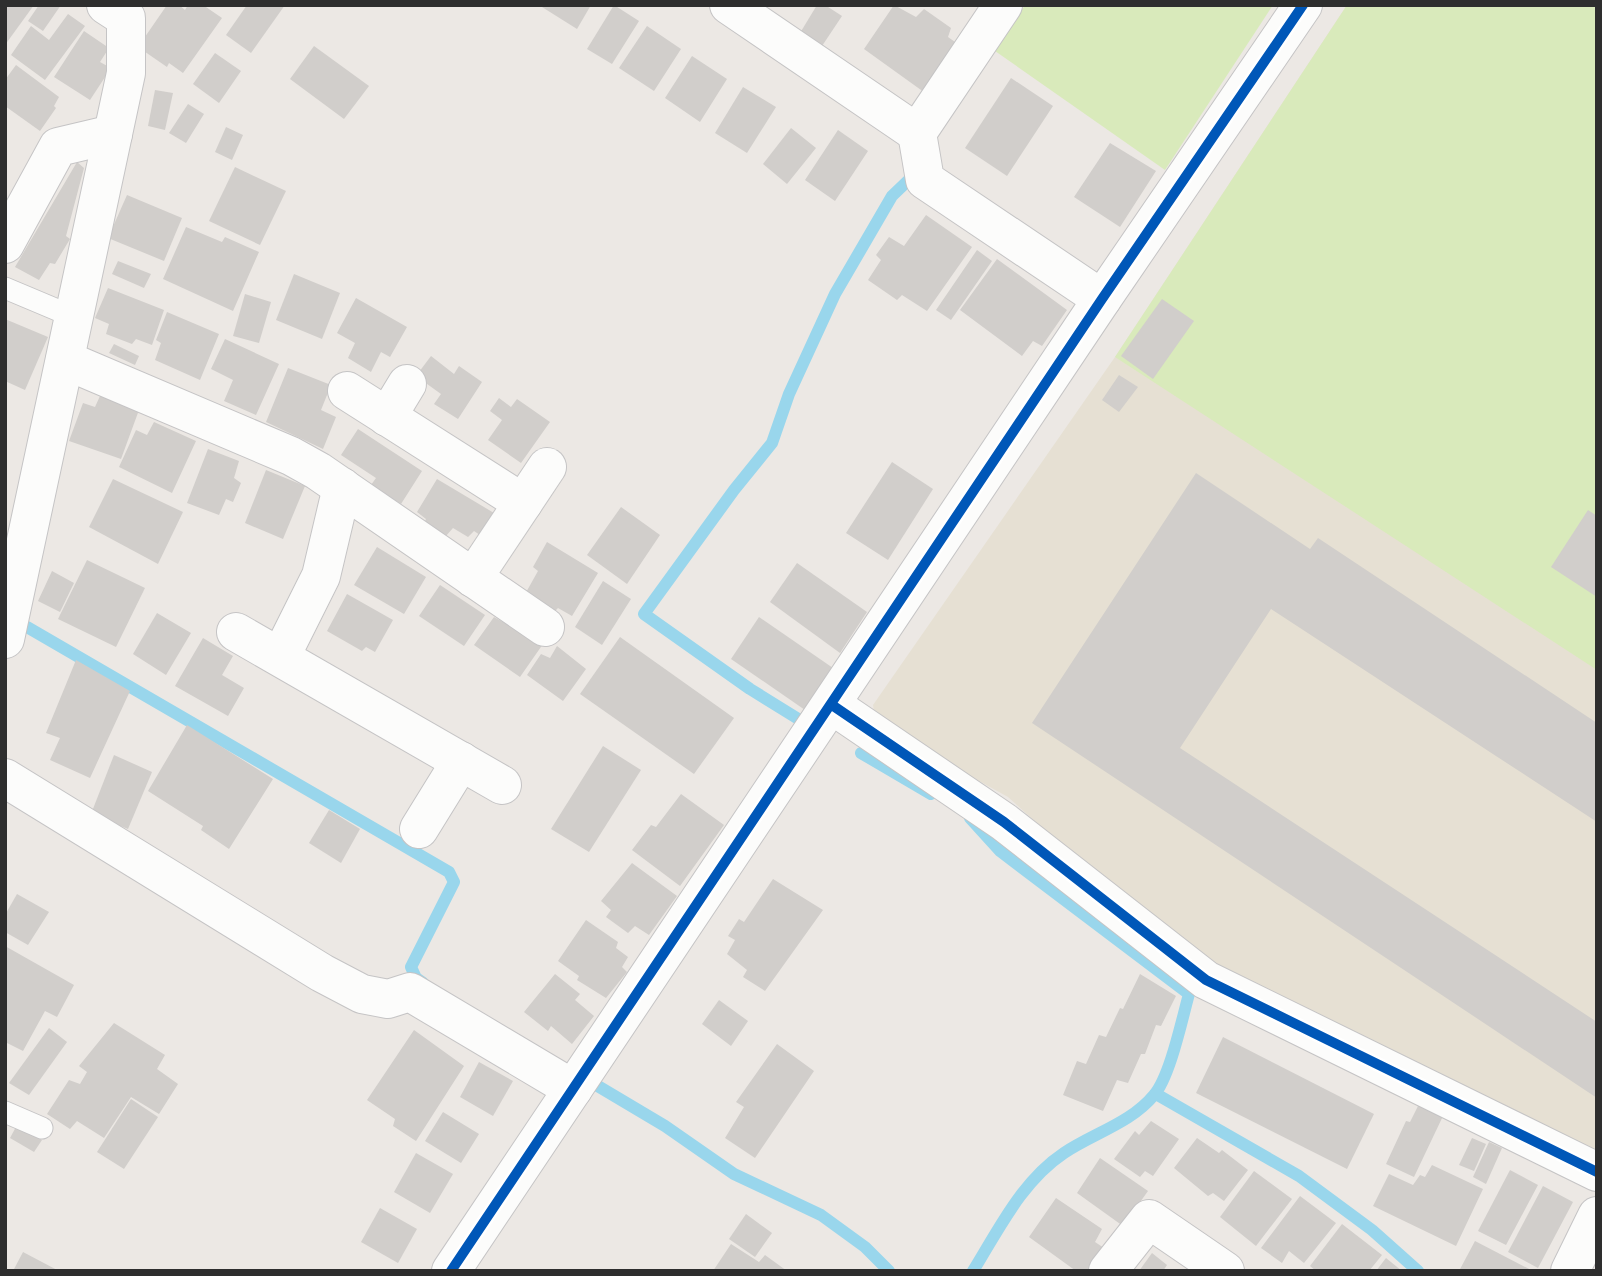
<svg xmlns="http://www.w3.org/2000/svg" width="1602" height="1276" font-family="'Varela Round',sans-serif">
  <rect width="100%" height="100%" fill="#ece8e4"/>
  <path fill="#e6e0d3" d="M1347,5H1597V1158L1254,992L1129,906L1008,797L876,724L873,705L1115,357Z"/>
  <g fill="#d9eabb">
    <path d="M1025,5H1273L1165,170L995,51Z"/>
    <path d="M1347,5H1597V670L1115,357Z"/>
  </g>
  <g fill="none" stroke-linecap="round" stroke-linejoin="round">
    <g stroke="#99d6ec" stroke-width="12">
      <path d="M27,627L449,872L454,882L411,967L416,978L423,983"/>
      <path d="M800,720L750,689L644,614L734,490L772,443L789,394L835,294L892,196L917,172"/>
      <path d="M861,753L931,794"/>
      <path d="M970,818L1000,851L1189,994C1182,1019 1170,1077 1154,1095C1131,1123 1094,1133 1064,1153C1022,1181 999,1229 973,1271"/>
      <path d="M586,1079L665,1126L734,1174L821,1215L865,1247L889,1271"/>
      <path d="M1156,1094L1299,1176L1372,1230L1418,1271"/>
    </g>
  </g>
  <g fill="#d1cecb">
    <path d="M5,5H34L5,45Z"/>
    <path d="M39,5H61L43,31L28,21Z"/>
    <path d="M167,5H179L185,10L188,5H203L222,18L183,73L169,63L167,67L138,47Z"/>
    <path d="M247,5H285L251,53L226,35Z"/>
    <path d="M543,5H591L577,29L542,7Z"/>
    <path d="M614,5L639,21L612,64L587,49Z"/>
    <path d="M817,5H825L842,16L818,52L797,38Z"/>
    <path d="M894,5L916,17L924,9L951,28L948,37L962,47L928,95L864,49Z"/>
    <path d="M68,14L85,26L45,80L11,55L31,26L49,40Z"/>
    <path d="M647,26L681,49L654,91L619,68Z"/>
    <path d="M84,31L109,48L100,62L111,68L90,100L54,77Z"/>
    <path d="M314,46L369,86L344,119L290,79Z"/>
    <path d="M215,53L241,71L219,103L193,84Z"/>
    <path d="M692,56L727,79L700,122L665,98Z"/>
    <path d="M16,65L59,97L54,106L56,108L40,131L5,106V80Z"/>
    <path d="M1011,78L1053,106L1007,176L965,148Z"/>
    <path d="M743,87L776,107L747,153L715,133Z"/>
    <path d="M155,90L173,93L165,130L148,126Z"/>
    <path d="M188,104L204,114L186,143L169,133Z"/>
    <path d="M226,127L243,135L232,160L215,152Z"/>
    <path d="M791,128L816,148L787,184L763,164Z"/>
    <path d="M838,130L868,151L835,201L805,180Z"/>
    <path d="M1110,143L1156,171L1120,227L1074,197Z"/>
    <path d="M77,162L84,168L66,236L70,239L55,264L50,263L39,280L15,267Z"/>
    <path d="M235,167L286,191L260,245L209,221Z"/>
    <path d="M127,195L182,218L164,261L108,238Z"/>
    <path d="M926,215L972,247L927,311L902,295L897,300L868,280L881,260L876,255L889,237L904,246Z"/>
    <path d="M186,227L222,242L225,237L259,252L233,311L163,279Z"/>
    <path d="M977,250L992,261L951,320L936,310Z"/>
    <path d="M997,259L1067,310L1042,346L1033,341L1022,356L960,310Z"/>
    <path d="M118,261L151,274L144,288L112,274Z"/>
    <path d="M294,274L340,293L322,339L276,320Z"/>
    <path d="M108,288L164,310L152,345L136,339L132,344L106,334L109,324L95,318Z"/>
    <path d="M245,294L271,302L259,343L233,336Z"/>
    <path d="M356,298L407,327L390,357L381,352L371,372L348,358L355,343L337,333Z"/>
    <path d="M1162,299L1194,321L1153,379L1121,356Z"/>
    <path d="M167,312L219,334L200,380L155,360L161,343L156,340Z"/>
    <path d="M5,319L48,337L25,390L5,381Z"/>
    <path d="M225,339L279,364L256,415L224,401L233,380L211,369Z"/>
    <path d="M114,344L139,356L135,365L109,353Z"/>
    <path d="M431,356L454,374L459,366L482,382L458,419L434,404L441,394L416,376Z"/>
    <path d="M288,368L331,385L321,410L336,417L323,449L266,422Z"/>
    <path d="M1119,375L1138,387L1119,412L1102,400Z"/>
    <path d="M100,396L139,410L121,459L69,441L83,403L95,407Z"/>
    <path d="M499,398L511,407L517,399L550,422L521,463L488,440L502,420L490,411Z"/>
    <path d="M154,422L196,441L172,493L119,467L136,430L147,435Z"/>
    <path d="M358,429L422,471L401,504L371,485L376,478L341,455Z"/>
    <path d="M208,449L239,461L234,478L241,483L233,502L226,499L219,515L187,503Z"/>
    <path d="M892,462L933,489L888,560L846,533Z"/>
    <path d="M266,470L305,486L283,539L245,523Z"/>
    <path d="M1196,473L1310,549L1318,538L1597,723V822L1271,609L1180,748L1597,1022V1098L1032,723Z"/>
    <path d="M113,479L183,512L158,564L89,527Z"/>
    <path d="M437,479L494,513L480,535L474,531L468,537L453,528L445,537L424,523L426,519L417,512Z"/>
    <path d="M621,507L660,535L627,584L587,555Z"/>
    <path d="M1588,510L1597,516V597L1551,567Z"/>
    <path d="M547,542L598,573L572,616L558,608L553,613L524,596L538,571L533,567Z"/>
    <path d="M377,547L426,577L404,614L354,585Z"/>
    <path d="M87,560L145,588L116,647L58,619Z"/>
    <path d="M797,563L867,612L840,653L770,602Z"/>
    <path d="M52,571L74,583L60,612L38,601Z"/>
    <path d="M603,581L631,599L602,645L575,627Z"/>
    <path d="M440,585L485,615L464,646L419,616Z"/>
    <path d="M347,594L393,620L375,652L366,647L362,651L327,631Z"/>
    <path d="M157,613L191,633L166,675L133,654Z"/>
    <path d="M494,617L510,626L513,622L543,644L520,677L474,645Z"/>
    <path d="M759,617L833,668L805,710L731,659Z"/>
    <path d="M620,637L734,718L694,774L580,694Z"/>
    <path d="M203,638L233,656L222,675L244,688L228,716L175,686Z"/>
    <path d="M557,646L586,669L563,701L527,675L541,654L550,658Z"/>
    <path d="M76,660L130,691L90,778L50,760L60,738L46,733Z"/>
    <path d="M187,725L273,779L229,849L201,830L203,826L148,791Z"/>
    <path d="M603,746L641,770L589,852L551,829Z"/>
    <path d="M114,755L152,772L128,829L91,814Z"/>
    <path d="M681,794L724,825L680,886L632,850L651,825L656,827Z"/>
    <path d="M329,810L360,829L341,863L309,843Z"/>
    <path d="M632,863L677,896L649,935L635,926L628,933L606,917L611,910L601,901Z"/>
    <path d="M773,879L823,910L765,991L743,977L747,970L727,954L735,940L728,936L739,919L744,922Z"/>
    <path d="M17,894L49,912L28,945L5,932V915Z"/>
    <path d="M586,920L618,942L616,948L628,957L622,967L627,972L606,998L577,980L579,976L558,961Z"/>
    <path d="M5,946L74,985L57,1017L45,1011L23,1051L5,1042Z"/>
    <path d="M555,974L580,994L575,1000L594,1016L572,1044L551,1026L548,1031L524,1012Z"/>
    <path d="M1140,974L1176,996L1161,1026L1156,1025L1145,1054H1141L1128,1083L1117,1080L1103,1111L1063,1095L1077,1061L1086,1064L1099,1035L1106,1037L1120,1008L1123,1009Z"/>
    <path d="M719,1000L748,1021L731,1046L702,1024Z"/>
    <path d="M114,1023L165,1055L157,1069L178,1084L159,1114L131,1097L104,1138L77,1121L70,1129L47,1114L69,1080L80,1084L87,1072L79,1066Z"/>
    <path d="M49,1028L67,1042L29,1095L9,1083Z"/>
    <path d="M414,1030L464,1066L416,1141L393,1126L395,1119L367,1100Z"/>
    <path d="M1223,1037L1374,1114L1347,1169L1196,1093Z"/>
    <path d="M777,1044L814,1071L755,1158L725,1138L744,1107L736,1102Z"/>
    <path d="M479,1062L513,1081L493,1116L460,1097Z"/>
    <path d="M131,1099L158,1117L124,1169L97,1152Z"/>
    <path d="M1419,1104L1443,1116L1414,1177L1386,1164L1406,1121L1410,1122Z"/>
    <path d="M443,1112L479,1134L461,1163L425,1141Z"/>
    <path d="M1151,1121L1179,1139L1153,1176L1145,1171L1140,1177L1114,1159L1135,1131L1139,1135Z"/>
    <path d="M17,1125L42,1140L34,1152L10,1138Z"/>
    <path d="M1197,1138L1219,1153L1222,1150L1248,1170L1224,1201L1213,1193L1208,1196L1174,1168Z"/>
    <path d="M1472,1138L1486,1144L1474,1171L1459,1165Z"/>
    <path d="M1489,1142L1502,1148L1486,1184L1473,1177Z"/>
    <path d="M416,1153L453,1174L430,1213L394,1192Z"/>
    <path d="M1100,1158L1148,1191L1123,1226L1077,1193Z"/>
    <path d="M1432,1165L1483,1189L1456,1246L1373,1206L1389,1174L1413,1185L1420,1175L1425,1177Z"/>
    <path d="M1510,1170L1538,1185L1506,1245L1478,1231Z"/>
    <path d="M1254,1171L1292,1199L1256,1246L1220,1217Z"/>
    <path d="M1543,1186L1573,1202L1538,1268L1508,1252Z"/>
    <path d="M1300,1196L1336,1223L1304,1263L1289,1251L1282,1263L1261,1248Z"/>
    <path d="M1056,1198L1102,1229L1095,1242L1107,1250L1091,1271H1076L1029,1237Z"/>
    <path d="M380,1208L417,1229L398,1263L361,1242Z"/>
    <path d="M746,1214L772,1233L755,1257L729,1239Z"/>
    <path d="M1342,1224L1382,1255L1369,1271H1316L1310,1266Z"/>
    <path d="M1475,1241L1533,1271H1459Z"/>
    <path d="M731,1244L759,1262L765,1255L787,1271H713Z"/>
    <path d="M23,1252L59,1271H13Z"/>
    <path d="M1152,1253L1167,1265L1163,1271H1139Z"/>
    <path d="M1386,1258L1402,1271H1376Z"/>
  </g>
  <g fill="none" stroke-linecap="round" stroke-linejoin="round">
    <g stroke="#c5c4c5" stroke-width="23">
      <g id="service">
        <path d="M5,288L74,317"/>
        <path d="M5,1112L42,1128"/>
      </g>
    </g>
    <g stroke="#c5c4c5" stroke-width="40">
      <g id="minor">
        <path d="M729,5L917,133"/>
        <path d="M1003,5L917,133L925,180L1102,299"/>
        <path d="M5,244L58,147L113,134"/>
        <path d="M65,360L291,456L318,471L545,627"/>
        <path d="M347,391L523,503"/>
        <path d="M387,417L407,384"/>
        <path d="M473,578L547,467"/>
        <path d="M236,632L502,785"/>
        <path d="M5,639L126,73V18L106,5"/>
        <path d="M281,656L321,576L342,487"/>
        <path d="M832,705L1004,822L1206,980L1597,1172"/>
        <path d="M5,778L322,973L362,994L388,999L410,992L573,1089"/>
        <path d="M419,829L461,761"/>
        <path d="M451,1271L1102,299L1303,5"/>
        <path d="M1108,1271L1149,1219L1225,1271"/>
        <path d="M1570,1271L1597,1216"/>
      </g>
    </g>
    <use href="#service" stroke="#fcfcfb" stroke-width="21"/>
    <use href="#minor" stroke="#fcfcfb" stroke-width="38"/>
    <g stroke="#fff" stroke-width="15">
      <g id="cycleway">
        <path d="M832,705L1004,822L1206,980L1597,1172"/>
        <path d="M451,1271L1102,299L1303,5"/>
      </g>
    </g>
    <use href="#cycleway" stroke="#0057b8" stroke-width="10"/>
  </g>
  <rect width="1602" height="1276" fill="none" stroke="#2e2e2e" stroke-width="14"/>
</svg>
